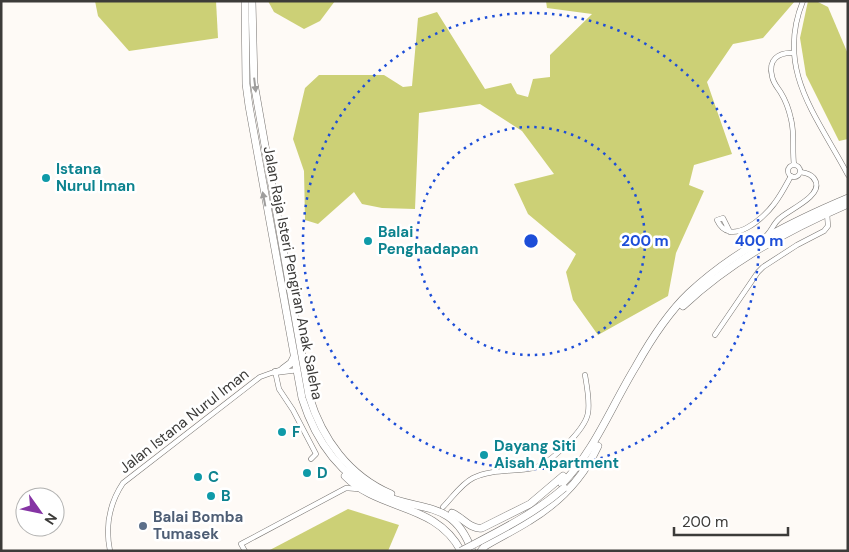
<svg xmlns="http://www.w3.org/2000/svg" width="849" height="552" font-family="'DM Sans',sans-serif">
  <rect width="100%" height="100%" fill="#fefaf6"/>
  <g fill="#ccd076">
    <path d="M95,1H216L218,38L129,51L98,16Z"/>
    <path d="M268,1H335L320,21L304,29L274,12Z"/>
    <path d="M546,1H795L763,38L733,44L707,82L732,154L694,165L689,185L704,191L676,253L668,296L598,335L573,300L566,272L576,254L528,214L514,184L554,174L522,131L480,104L419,113L415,209L382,208L362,204L354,192L318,224L305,220L304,171L293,139L305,88L319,75H384L403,87L412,86L418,18L437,12L485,89L511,83L517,94L528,97L533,79L550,77V55L592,14L547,8Z"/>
    <path d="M808,1H816L828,7L848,54V139L839,141L806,75L800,38Z"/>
    <path d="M348,509L399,525L388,551H268Z"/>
  </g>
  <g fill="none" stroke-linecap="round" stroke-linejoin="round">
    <g stroke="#767370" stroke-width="5.5">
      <g id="street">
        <path d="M803,1C775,70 817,116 848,175"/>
        <path d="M793,53C778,52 768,60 772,76C773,83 778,88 781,93C786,101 789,110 791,119C795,135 792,149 794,165"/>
        <circle cx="794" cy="171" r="6"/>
        <path d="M730,232L723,218L717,220C730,248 763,219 774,204C781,195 786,185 791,176"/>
        <path d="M767,235C772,230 774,223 779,219C788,210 821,197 816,182C813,174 806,173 800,172"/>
        <path d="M715,335L758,272L763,267L797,245L824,231L828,226L827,213"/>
        <path d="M275,371L279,389L293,410L316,454L311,459"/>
        <path d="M274,373L298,370"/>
        <path d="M443,507C452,498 461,484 473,478C491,469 514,472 533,468C550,464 585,430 588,413C590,401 587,387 585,375"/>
        <path d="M110,551C105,526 109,504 123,483L260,377L285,368"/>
        <path d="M245,551L241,544L346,488L358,489"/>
      </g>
    </g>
    <g stroke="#767370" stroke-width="8">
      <g id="primary">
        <path d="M245,1L246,84L249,106L302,398C315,439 339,475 380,494C420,513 453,498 472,551"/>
        <path d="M252,1L254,83L309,396C322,439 349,476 391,494"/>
        <path d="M683,306C731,261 788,230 848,204"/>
        <path d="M283,369L291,363L294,357"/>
        <path d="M345,476C380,512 435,502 461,551"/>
        <path d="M562,484C595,450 611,407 636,366C650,341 668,313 689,293C735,250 791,222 848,198"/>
        <path d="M452,513C462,517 471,530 482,528L530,504L563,476"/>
        <path d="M481,551L485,546C500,537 515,530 529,521C559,503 583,478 598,446"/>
      </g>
    </g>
    <use href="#street" stroke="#fff" stroke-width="4.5"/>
    <use href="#primary" stroke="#fff" stroke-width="7"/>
    <g stroke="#767370" stroke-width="8" stroke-linecap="butt">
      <path id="primary-bridge" d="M461,551C497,532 533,515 564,488"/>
    </g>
    <use href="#primary-bridge" stroke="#fff" stroke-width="7"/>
  </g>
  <defs><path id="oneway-solid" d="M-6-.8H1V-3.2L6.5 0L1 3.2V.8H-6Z" transform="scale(1.25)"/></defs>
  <g fill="#9e9d9c">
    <use href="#oneway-solid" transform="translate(255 85) rotate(83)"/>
    <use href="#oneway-solid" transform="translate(264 199) rotate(-101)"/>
  </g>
  <g fill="none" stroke="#1d4ed8" stroke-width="2.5" stroke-dasharray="2.5 5">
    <circle cx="531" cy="241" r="114"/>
    <circle cx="531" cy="241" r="228"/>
  </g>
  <g fill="#0f9aa8" stroke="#fff" stroke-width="2">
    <circle cx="46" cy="178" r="5"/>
    <circle cx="368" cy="241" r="5"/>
    <circle cx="282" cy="432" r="5"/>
    <circle cx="484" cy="455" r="5"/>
    <circle cx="307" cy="473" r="5"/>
    <circle cx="198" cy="477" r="5"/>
    <circle cx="211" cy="496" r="5"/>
  </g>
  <circle fill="#5c6f8a" stroke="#fff" stroke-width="2" cx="143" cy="526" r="5"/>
  <g text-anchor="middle" stroke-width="5" stroke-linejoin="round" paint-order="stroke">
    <g font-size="15" font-weight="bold" fill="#0d838f" stroke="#fff" text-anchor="start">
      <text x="56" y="174">Istana<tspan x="56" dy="17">Nurul Iman</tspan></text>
      <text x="378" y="237">Balai<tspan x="378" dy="17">Penghadapan</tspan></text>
      <text x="292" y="437">F</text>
      <text x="494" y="451">Dayang Siti<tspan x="494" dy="17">Aisah Apartment</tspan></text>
      <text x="317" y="478">D</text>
      <text x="208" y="482">C</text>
      <text x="221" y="501">B</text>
    </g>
    <g font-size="15" fill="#3c3b39" stroke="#fff">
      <text transform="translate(293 273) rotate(79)" y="5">Jalan Raja Isteri Pengiran Anak Saleha</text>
      <text transform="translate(184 421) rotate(-38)" y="5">Jalan Istana Nurul Iman</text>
    </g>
    <g font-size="15" font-weight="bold" fill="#4e5e75" stroke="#fff" text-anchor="start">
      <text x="153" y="522">Balai Bomba<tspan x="153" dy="17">Tumasek</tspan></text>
    </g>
  </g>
  <circle cx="531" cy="241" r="8" fill="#1d4ed8" stroke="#fff" stroke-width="2.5"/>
  <g font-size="15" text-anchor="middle" font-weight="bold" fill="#1d4ed8" stroke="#fff" stroke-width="5" stroke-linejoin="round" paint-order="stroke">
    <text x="645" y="246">200 m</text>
    <text x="759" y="246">400 m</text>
  </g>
  <rect width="849" height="552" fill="none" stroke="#3c3b39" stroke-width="5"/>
  <g transform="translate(40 512) rotate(123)"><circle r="24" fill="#ffffff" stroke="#b1b1b0"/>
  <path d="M0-4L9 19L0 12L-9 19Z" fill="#8534a4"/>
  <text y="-8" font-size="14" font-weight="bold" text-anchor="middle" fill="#3c3b39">N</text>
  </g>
  <path d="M674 527v8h114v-8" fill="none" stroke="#3c3b39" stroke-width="2.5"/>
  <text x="682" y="527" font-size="15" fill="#3c3b39" stroke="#ffffff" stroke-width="4" paint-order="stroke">200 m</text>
</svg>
